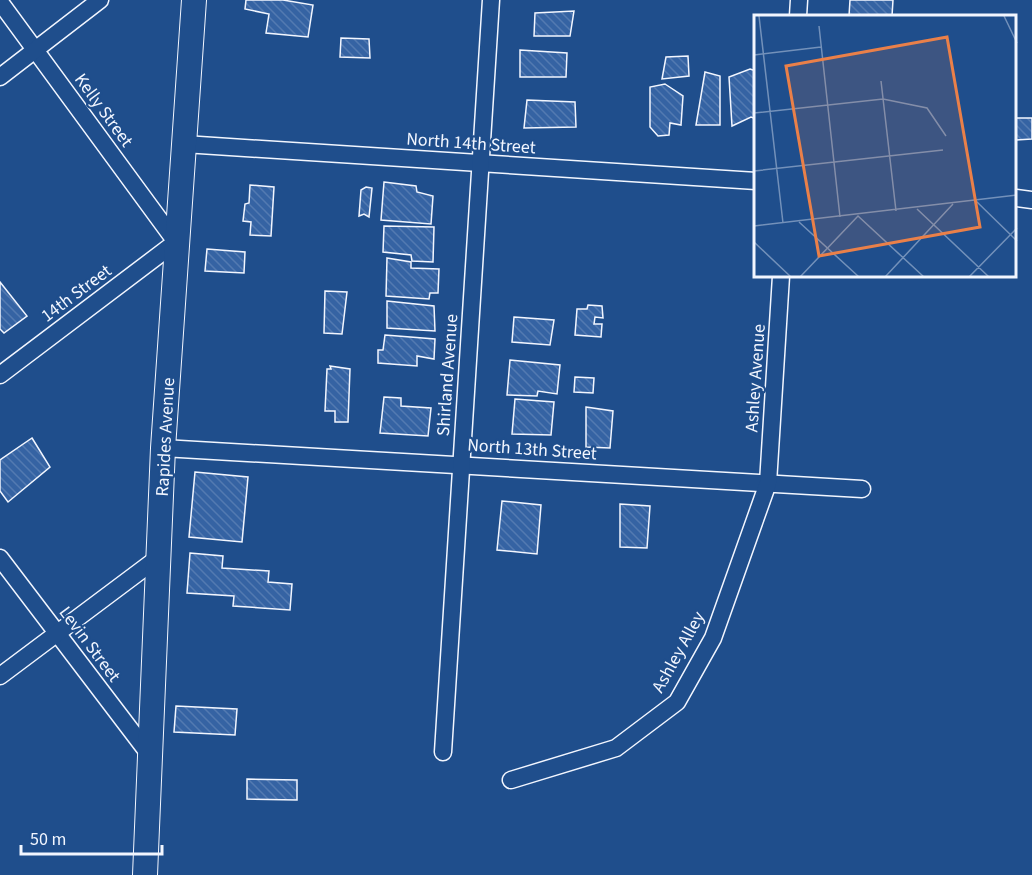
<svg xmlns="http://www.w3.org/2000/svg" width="1032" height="875" font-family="'Source Sans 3',sans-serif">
  <defs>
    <pattern id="building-back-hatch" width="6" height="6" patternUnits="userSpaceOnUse" patternTransform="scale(1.5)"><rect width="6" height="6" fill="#3563a3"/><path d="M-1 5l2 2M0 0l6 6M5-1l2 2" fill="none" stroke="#537ab1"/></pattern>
  </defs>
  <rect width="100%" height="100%" fill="#1f4e8c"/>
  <g fill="url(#building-back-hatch)" stroke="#f2f6ff" stroke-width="1.5">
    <path d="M246,0H283L313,5L308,37L266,33L269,14L245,9Z"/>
    <path d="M850,0H893L892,16H849Z"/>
    <path d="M574,11L570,36H534L535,13Z"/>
    <path d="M341,38L369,39L370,58L340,57Z"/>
    <path d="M520,50L567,53L566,77H520Z"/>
    <path d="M688,56L689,76L662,79L666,57Z"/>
    <path d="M750,69L756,71V119L751,117L732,126L729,77Z"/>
    <path d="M705,72L720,76V125H696Z"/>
    <path d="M665,84L683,96L681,125L670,123L669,135L658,136L650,127V87Z"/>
    <path d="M527,100L575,102L576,127L524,128Z"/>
    <path d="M1016,118H1032V139L1016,140Z"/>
    <path d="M384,182L416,186L417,192L433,196L431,224L381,220Z"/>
    <path d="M250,185L274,187L271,236L250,235L251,222L243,221L245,204L249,203Z"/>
    <path d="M366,187L372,188L369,217L364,214L359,216L361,190Z"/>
    <path d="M384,226L434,227L433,262L412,261L411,255L383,252Z"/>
    <path d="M207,249L245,252L244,273L205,271Z"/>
    <path d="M387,258L411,262V268L439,269L438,293H430L429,299L386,296Z"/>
    <path d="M0,282L27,316L4,333L0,329Z"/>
    <path d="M325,291L347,292L342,334L324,333Z"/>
    <path d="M387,301L434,306L435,331L387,328Z"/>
    <path d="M588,305L602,306L603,318L595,317L594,324H602L601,337L575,335L577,309H587Z"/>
    <path d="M514,317L554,320L550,345L512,342Z"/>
    <path d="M385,335L435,339L434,359L417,356V366L378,363V350H383Z"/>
    <path d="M510,360L560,365L557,394L538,391L537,396L507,395Z"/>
    <path d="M330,366L350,369L348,422H335V411H325L327,369H331Z"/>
    <path d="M575,377L594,378L593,393L574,392Z"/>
    <path d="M384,397L401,398V406L431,408L428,436L380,433Z"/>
    <path d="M515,399L554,402L551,435L512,434Z"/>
    <path d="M586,407L613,411L610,448L586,447Z"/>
    <path d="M32,438L50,467L8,502L0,491V460Z"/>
    <path d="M195,472L248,477L242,542L189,537Z"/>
    <path d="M502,501L541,505L537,554L497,550Z"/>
    <path d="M620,504L650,506L647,548L620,547Z"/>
    <path d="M190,553L223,556L222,568L269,571L268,582L292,584L290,610L233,606L234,596L187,593Z"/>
    <path d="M176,706L237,709L235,735L174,732Z"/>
    <path d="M247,779L297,780V800L247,799Z"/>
  </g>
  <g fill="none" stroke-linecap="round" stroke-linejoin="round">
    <g stroke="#f2f6ff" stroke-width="19">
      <g id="minor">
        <path d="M0,2L176,242L0,375"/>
        <path d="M798,16L799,0"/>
        <path d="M0,77L100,0"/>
        <path d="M184,144L756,181"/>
        <path d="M1016,198L1032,200"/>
        <path d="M163,448L862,489"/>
        <path d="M0,558L149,754"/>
        <path d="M0,676L159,557"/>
        <path d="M443,752L491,0"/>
        <path d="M511,780L616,748L677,702L713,638L768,483L781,276"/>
      </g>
    </g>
    <g stroke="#f2f6ff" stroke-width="26">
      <path id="secondary" d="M145,875L163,448L194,0"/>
    </g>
    <use href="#minor" stroke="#1f4e8c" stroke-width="16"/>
    <use href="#secondary" stroke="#1f4e8c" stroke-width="24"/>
  </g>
  <g text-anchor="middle" stroke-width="4.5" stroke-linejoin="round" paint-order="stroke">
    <g font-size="18" fill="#f2f6ff" stroke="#1f4e8c">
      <text transform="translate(104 110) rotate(54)" y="6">Kelly Street</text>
      <text transform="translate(471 143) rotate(4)" y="6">North 14th Street</text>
      <text transform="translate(76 293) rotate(-37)" y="6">14th Street</text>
      <text transform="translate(447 375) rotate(-86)" y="6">Shirland Avenue</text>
      <text transform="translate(755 378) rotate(-86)" y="6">Ashley Avenue</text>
      <text transform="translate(165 437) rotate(-87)" y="6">Rapides Avenue</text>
      <text transform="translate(532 449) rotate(4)" y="6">North 13th Street</text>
      <text transform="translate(90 644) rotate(53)" y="6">Levin Street</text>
      <text transform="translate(678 652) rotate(-61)" y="6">Ashley Alley</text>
    </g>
  </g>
  <g transform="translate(754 15)">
    <rect width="262" height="262" fill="#1f4e8c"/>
    <path fill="none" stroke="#7391ba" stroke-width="1.5" d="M5,1L29,208M250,1L263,28M65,11L86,202M0,40L67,32M127,66L142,196M0,98L129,84L173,93L192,121M0,156L189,135M222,186L263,226M163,194L235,262M45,207L105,262M0,211L263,180M0,227L37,262M46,262L104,201L170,262M131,262L199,189M215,262L263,213"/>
    <path fill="#ea8049" fill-opacity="0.15" stroke="#ea8049" stroke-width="3" d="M193,22L226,212L65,241L32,51Z"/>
    <rect width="262" height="262" fill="none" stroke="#f2f6ff" stroke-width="3"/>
  </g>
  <path d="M21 845v9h141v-9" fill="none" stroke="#f2f6ff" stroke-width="3"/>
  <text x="30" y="845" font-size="18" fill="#f2f6ff" stroke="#1f4e8c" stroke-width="4.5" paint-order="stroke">50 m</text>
</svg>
